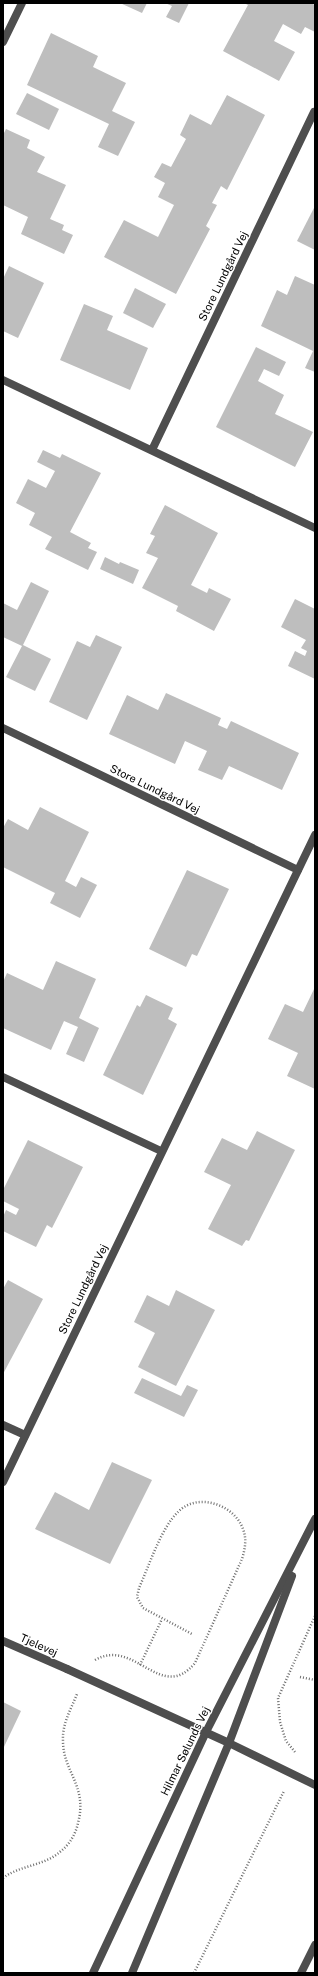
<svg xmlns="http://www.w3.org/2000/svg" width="318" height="1976" font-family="'Public Sans',sans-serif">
  <rect width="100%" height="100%" fill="#fff"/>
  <g fill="#bebebe">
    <path d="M120,3H147L142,13Z"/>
    <path d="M165,3H189L179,23L166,17L172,6Z"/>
    <path d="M244,3H311L315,5V32L305,27L301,34L283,24L274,41L295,52L279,81L223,51L248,5Z"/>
    <path d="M51,33L98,56L93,67L126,83L112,111L135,122L118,156L98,147L109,124L27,85Z"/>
    <path d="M27,93L59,109L49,130L16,114Z"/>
    <path d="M227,95L265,115L227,190L221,186L212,203L217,205L206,226L210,229L176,294L104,257L124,220L158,237L174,205L158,197L165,183L154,177L162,163L171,167L186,139L180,135L190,114L211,125Z"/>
    <path d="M6,129L30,140L27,148L45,157L37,172L66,185L50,219L64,225L62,230L73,235L64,254L21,234L28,217L3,205V135Z"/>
    <path d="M315,206V250L297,241Z"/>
    <path d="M9,266L44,283L18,338L3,331V279Z"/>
    <path d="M295,276L315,285V372L305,368L313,351L261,326L277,290L287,295Z"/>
    <path d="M135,288L166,304L153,328L123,313Z"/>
    <path d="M84,304L113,316L107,330L148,348L130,390L60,360Z"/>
    <path d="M256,347L286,362L279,376L264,369L258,381L284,395L275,414L313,432L295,467L216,427Z"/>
    <path d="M43,450L60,458L62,454L101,473L70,532L91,543L88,548L97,552L88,570L45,549L52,537L29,525L35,513L16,503L28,479L46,488L55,471L37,462Z"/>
    <path d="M165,505L218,533L191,585L207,593L209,588L231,599L214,631L176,611L178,606L142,588L158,558L146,553L155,536L150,534Z"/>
    <path d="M105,557L119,564L120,562L139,570L133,584L100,569Z"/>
    <path d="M31,582L49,591L23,645L51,659L35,691L6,677L22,646L3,637V603L17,610Z"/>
    <path d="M295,599L315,609V679L288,666L295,651L305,656L307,651L301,648L306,640L281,627Z"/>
    <path d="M96,635L122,647L87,720L49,702L77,641L90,647Z"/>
    <path d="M166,693L221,718L218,725L227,729L231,721L299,753L282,790L229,766L222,780L198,770L207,751L185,741L175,764L109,734L127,695L158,710Z"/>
    <path d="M40,807L89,832L65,881L76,887L81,877L97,885L80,918L50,903L55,893L3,867V828L8,819L28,830Z"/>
    <path d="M187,870L229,889L197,956L192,954L186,967L149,949Z"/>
    <path d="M56,961L96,979L79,1018L99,1028L84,1062L66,1054L78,1027L64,1021L51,1050L3,1028V982L7,973L43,990Z"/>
    <path d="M315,987V1089L287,1076L298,1053L268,1039L285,1004L303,1012Z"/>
    <path d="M146,995L173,1008L168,1019L177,1024L143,1095L103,1075L137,1005L140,1007Z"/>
    <path d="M257,1131L295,1150L249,1241L246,1240L242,1246L208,1229L231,1185L204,1172L222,1138L247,1150Z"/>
    <path d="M28,1140L83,1167L52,1228L47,1225L36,1247L3,1231V1217L6,1210L16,1215L19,1209L3,1201V1190Z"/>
    <path d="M8,1280L43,1299L3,1374V1289Z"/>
    <path d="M176,1290L215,1310L176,1386L138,1367L155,1333L134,1322L147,1295L169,1306Z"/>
    <path d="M142,1378L181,1396L187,1385L198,1390L184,1417L134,1393Z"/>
    <path d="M112,1462L152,1480L110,1564L35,1529L55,1492L89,1510Z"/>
    <path d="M3,1702L21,1711L3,1749Z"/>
  </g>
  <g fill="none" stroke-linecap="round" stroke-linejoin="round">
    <g stroke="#707070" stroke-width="2.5" stroke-dasharray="1 2" stroke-linecap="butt">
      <path d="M95,1660C135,1637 161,1704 195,1663L242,1559C245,1549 247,1539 243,1529C234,1504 197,1492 178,1512C161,1528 149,1566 139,1588L137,1597L143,1608L192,1634"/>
      <path d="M140,1665L162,1619"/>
      <path d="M300,1677L315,1680"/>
      <path d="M295,1752L286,1741L280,1722L278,1698L315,1616"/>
      <path d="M3,1878C20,1865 45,1866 61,1851C70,1844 76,1833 78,1823C88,1786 63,1772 63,1741C62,1724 71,1709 77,1694"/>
      <path d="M194,1973L284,1791"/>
    </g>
    <g stroke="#4e4e4e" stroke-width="8">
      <path d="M67,1669L229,1743L315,1785"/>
      <path d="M301,1973L315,1945"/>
    </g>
    <g stroke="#4e4e4e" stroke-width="8">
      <path d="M3,42L22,3"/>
      <path d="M3,380L315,528"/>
      <path d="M152,450L314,112"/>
      <path d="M3,728L298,870"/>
      <path d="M3,1077L161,1151"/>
      <path d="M3,1425L25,1435"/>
      <path d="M3,1482L315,835"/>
      <path d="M3,1641L67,1669"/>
    </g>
    <g stroke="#4e4e4e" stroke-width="8">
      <path d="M93,1973L206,1732L315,1519"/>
      <path d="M132,1973L229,1743L292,1576"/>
    </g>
  </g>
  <g text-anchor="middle" stroke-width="3" stroke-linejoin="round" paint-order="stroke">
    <g font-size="11" fill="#000" stroke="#fff">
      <text transform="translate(223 276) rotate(-64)" y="4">Store Lundgård Vej</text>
      <text transform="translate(155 789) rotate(26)" y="4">Store Lundgård Vej</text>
      <text transform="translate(83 1289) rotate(-64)" y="4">Store Lundgård Vej</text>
      <text transform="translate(39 1645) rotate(24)" y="4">Tjelevej</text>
      <text transform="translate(185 1751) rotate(-64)" y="4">Hilmar Sølunds Vej</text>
    </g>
  </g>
  <rect width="318" height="1976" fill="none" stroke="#000000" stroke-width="8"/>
</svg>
